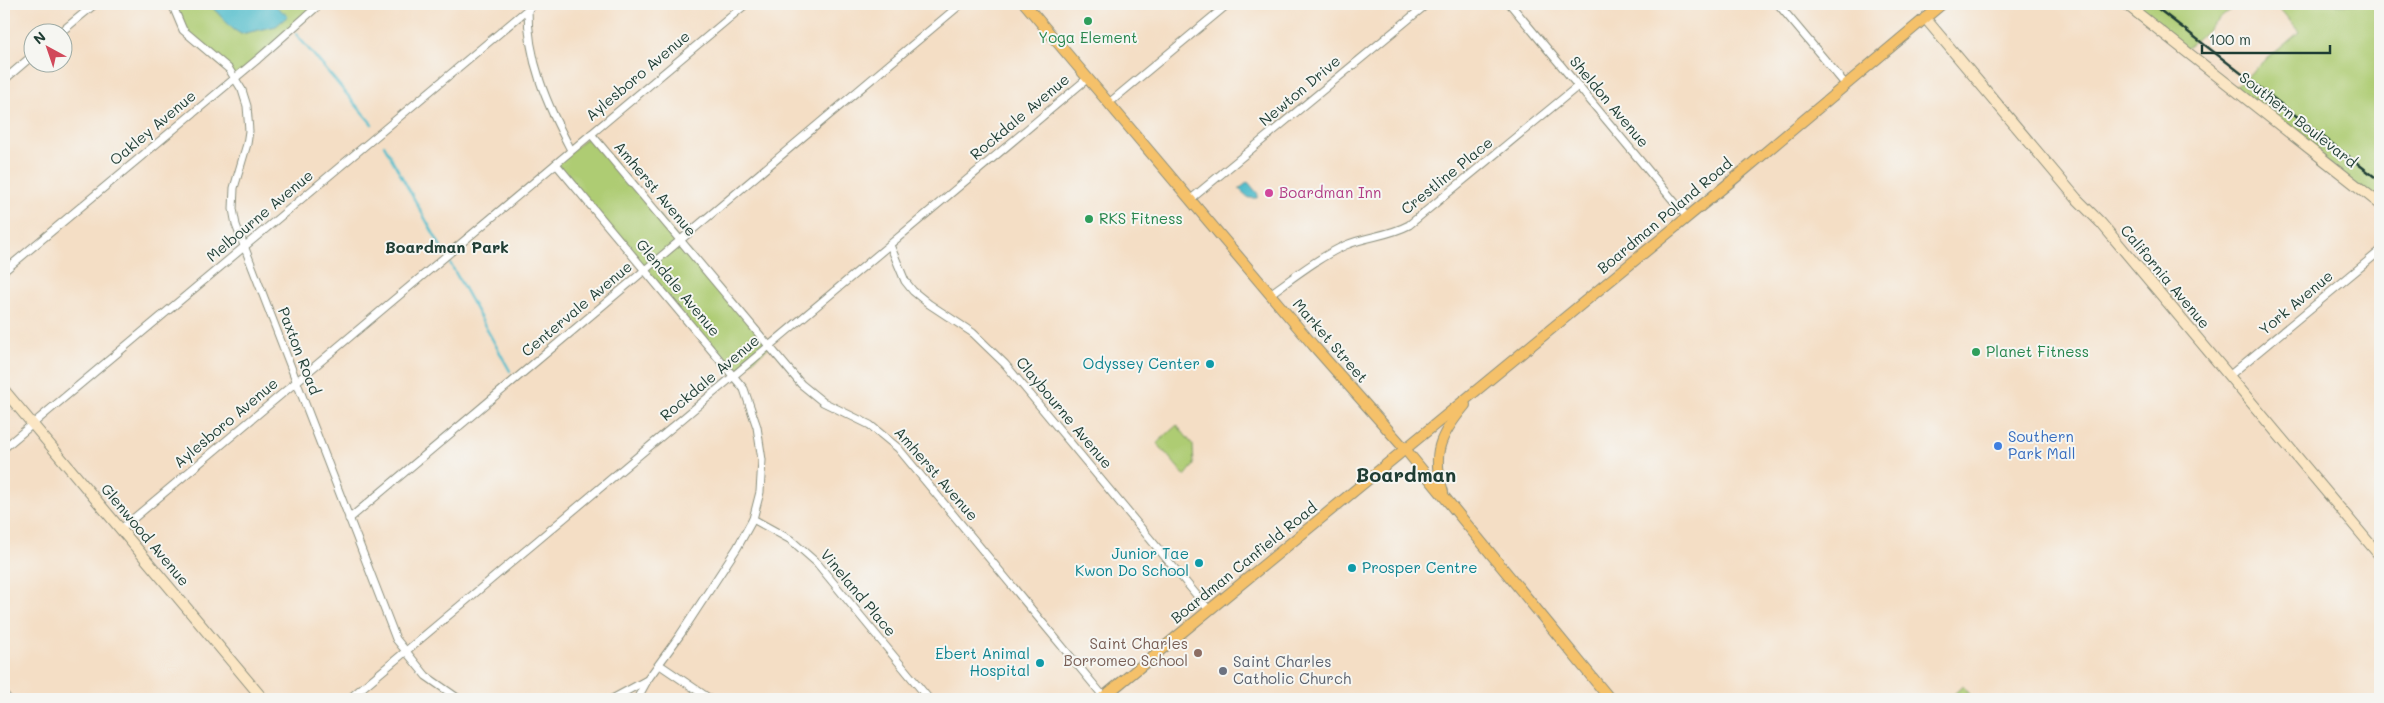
<svg xmlns="http://www.w3.org/2000/svg" width="2384" height="703" font-family="Mali,sans-serif">
  <rect width="100%" height="100%" fill="#f6f6f2"/>
  <filter id="ink" filterUnits="userSpaceOnUse"><feTurbulence type="fractalNoise" baseFrequency=".02" numOctaves="2"/><feDisplacementMap in="SourceGraphic" scale="10" xChannelSelector="R" yChannelSelector="G"/><feConvolveMatrix kernelMatrix="1 2 1 2 8 2 1 2 1" color-interpolation-filters="sRGB"/></filter>
  <filter id="wash" filterUnits="userSpaceOnUse"><feTurbulence type="fractalNoise" baseFrequency=".0096" numOctaves="4" result="noise"/><feDisplacementMap in="SourceGraphic" scale="20" xChannelSelector="R" yChannelSelector="G"/><feGaussianBlur stdDeviation="1.12" result="paint"/><feColorMatrix in="noise" values="0 0 0 0 0 0 0 0 0 0 0 0 0 0 0 0 0 1.4 0 .05"/><feComposite in="paint" operator="in"/></filter>
  <g filter="url(#wash)">
    <rect width="100%" height="100%" fill="#f4dec5"/>
    <g fill="#aecc73" stroke="#668454">
      <path d="M172,4H209L233,29L241,34L276,26L287,16L273,4H320L235,78L189,37Z"/>
      <path d="M2126,4H2237L2184,50Z"/>
      <path d="M2276,4H2380V204L2233,88L2299,32Z"/>
      <path d="M591,134L769,347L734,376L556,164Z"/>
      <path d="M1177,425L1193,445L1194,465L1185,476L1157,443Z"/>
      <path d="M1963,686L1974,699H1948Z"/>
    </g>
    <g fill="#50bccb" stroke="#387c80">
      <path d="M209,4H273L288,16L276,26L241,34L233,29Z"/>
      <path d="M1248,182L1258,194L1257,198H1249L1239,189Z"/>
    </g>
    <g fill="none" stroke-linecap="round" stroke-linejoin="round">
      <g stroke="#50bccb" stroke-width="2.5">
        <path d="M296,34L372,124"/>
        <path d="M384,145L441,247"/>
        <path d="M450,263L510,371"/>
      </g>
    </g>
  </g>
  <g filter="url(#ink)">
    <g fill="none" stroke-linecap="round" stroke-linejoin="round">
      <g stroke="#8a8e7c" stroke-width="9">
        <g id="street">
          <path d="M172,4L183,30L229,69L242,90L247,106L249,131L247,144L234,188L233,209L236,225L396,639L426,676L459,699"/>
          <path d="M1510,4L1687,217"/>
          <path d="M1778,4L1846,85"/>
          <path d="M528,7C527,60 547,105 571,150"/>
          <path d="M61,32L95,4"/>
          <path d="M4,80L32,56"/>
          <path d="M1109,103L1228,4"/>
          <path d="M591,134L801,384L823,402L870,425L898,448L1104,697"/>
          <path d="M556,164L744,389L757,427L762,460L760,492L753,519L737,548L680,635L648,679L637,699"/>
          <path d="M1191,199L1427,4"/>
          <path d="M890,245L905,281L913,291L929,304L973,333L1005,364L1209,610"/>
          <path d="M4,271L258,59L320,4"/>
          <path d="M1270,294C1294,277 1319,257 1346,245C1367,236 1389,236 1409,225L1578,86"/>
          <path d="M2229,376L2380,251"/>
          <path d="M4,448L534,4"/>
          <path d="M349,519L961,4"/>
          <path d="M753,519L791,540L817,563L929,699"/>
          <path d="M121,529L746,4"/>
          <path d="M660,665L710,699"/>
          <path d="M4,694L8,699"/>
          <path d="M349,699L1088,78"/>
          <path d="M612,699L647,680"/>
        </g>
      </g>
      <g stroke="#8a8e7c" stroke-width="12">
        <g id="secondary">
          <path d="M2126,4L2380,204"/>
          <path d="M1925,18L2077,199L2101,223L2380,556"/>
          <path d="M4,390L263,699"/>
        </g>
      </g>
      <g stroke="#8a8e7c" stroke-width="12">
        <g id="primary">
          <path d="M1025,4L1313,345L1405,449L1610,699"/>
          <path d="M1443,492C1431,453 1440,435 1465,405"/>
          <path d="M1101,699L1735,178L1942,4"/>
        </g>
      </g>
      <use href="#street" stroke="#fff" stroke-width="7"/>
      <use href="#secondary" stroke="#fbe6c4" stroke-width="10"/>
      <use href="#primary" stroke="#f5c16b" stroke-width="10"/>
      <path stroke="#1f3d34" stroke-width="2.5" d="M2152,4L2380,181"/>
    </g>
  </g>
  <g fill="#2e9e5b" stroke="#f6f6f2" stroke-width="2">
    <circle cx="1088" cy="21" r="5"/>
    <circle cx="1089" cy="219" r="5"/>
    <circle cx="1976" cy="352" r="5"/>
  </g>
  <circle fill="#d1479c" stroke="#f6f6f2" stroke-width="2" cx="1269" cy="193" r="5"/>
  <g fill="#0f9aa8" stroke="#f6f6f2" stroke-width="2">
    <circle cx="1210" cy="364" r="5"/>
    <circle cx="1199" cy="563" r="5"/>
    <circle cx="1352" cy="568" r="5"/>
    <circle cx="1040" cy="663" r="5"/>
  </g>
  <circle fill="#3f7fe0" stroke="#f6f6f2" stroke-width="2" cx="1998" cy="446" r="5"/>
  <circle fill="#8d6e63" stroke="#f6f6f2" stroke-width="2" cx="1198" cy="653" r="5"/>
  <circle fill="#6b7280" stroke="#f6f6f2" stroke-width="2" cx="1223" cy="671" r="5"/>
  <g text-anchor="middle" stroke-width="4" stroke-linejoin="round" paint-order="stroke">
    <g font-size="15" fill="#27864d" stroke="#f6f6f2" text-anchor="start">
      <text x="1088" y="43" text-anchor="middle">Yoga Element</text>
      <text x="1099" y="224">RKS Fitness</text>
      <text x="1986" y="357">Planet Fitness</text>
    </g>
    <g font-size="15" fill="#1f3d34" stroke="#f6f6f2">
      <text transform="translate(638 76) rotate(-40)" y="5">Aylesboro Avenue</text>
      <text transform="translate(1300 91) rotate(-40)" y="5">Newton Drive</text>
      <text transform="translate(1609 102) rotate(50)" y="5">Sheldon Avenue</text>
      <text transform="translate(1020 117) rotate(-40)" y="5">Rockdale Avenue</text>
      <text transform="translate(2298 120) rotate(38)" y="5">Southern Boulevard</text>
      <text transform="translate(153 128) rotate(-40)" y="5">Oakley Avenue</text>
      <text transform="translate(1447 176) rotate(-39)" y="5">Crestline Place</text>
      <text transform="translate(655 189) rotate(50)" y="5">Amherst Avenue</text>
      <text transform="translate(260 216) rotate(-40)" y="5">Melbourne Avenue</text>
      <text transform="translate(1665 216) rotate(-40)" y="5">Boardman Poland Road</text>
      <text transform="translate(2165 277) rotate(50)" y="5">California Avenue</text>
      <text transform="translate(678 288) rotate(50)" y="5">Glendale Avenue</text>
      <text transform="translate(2296 303) rotate(-40)" y="5">York Avenue</text>
      <text transform="translate(577 309) rotate(-40)" y="5">Centervale Avenue</text>
      <text transform="translate(1330 341) rotate(49)" y="5">Market Street</text>
      <text transform="translate(299 351) rotate(69)" y="5">Paxton Road</text>
      <text transform="translate(710 378) rotate(-40)" y="5">Rockdale Avenue</text>
      <text transform="translate(1064 413) rotate(50)" y="5">Claybourne Avenue</text>
      <text transform="translate(226 423) rotate(-40)" y="5">Aylesboro Avenue</text>
      <text transform="translate(936 474) rotate(49)" y="5">Amherst Avenue</text>
      <text transform="translate(145 535) rotate(50)" y="5">Glenwood Avenue</text>
      <text transform="translate(1244 563) rotate(-39)" y="5">Boardman Canfield Road</text>
      <text transform="translate(858 593) rotate(50)" y="5">Vineland Place</text>
    </g>
    <g font-size="15" fill="#b23c85" stroke="#f6f6f2" text-anchor="start">
      <text x="1279" y="198">Boardman Inn</text>
    </g>
    <g font-size="15" fill="#0d838f" stroke="#f6f6f2" text-anchor="end">
      <text x="1200" y="369">Odyssey Center</text>
      <text x="1189" y="559">Junior Tae<tspan x="1189" dy="17">Kwon Do School</tspan></text>
      <text x="1362" y="573" text-anchor="start">Prosper Centre</text>
      <text x="1030" y="659">Ebert Animal<tspan x="1030" dy="17">Hospital</tspan></text>
    </g>
    <g font-size="15" fill="#366cbe" stroke="#f6f6f2" text-anchor="start">
      <text x="2008" y="442">Southern<tspan x="2008" dy="17">Park Mall</tspan></text>
    </g>
    <g font-size="15" fill="#785e54" stroke="#f6f6f2" text-anchor="end">
      <text x="1188" y="649">Saint Charles<tspan x="1188" dy="17">Borromeo School</tspan></text>
    </g>
    <g font-size="15" fill="#5b616d" stroke="#f6f6f2" text-anchor="start">
      <text x="1233" y="667">Saint Charles<tspan x="1233" dy="17">Catholic Church</tspan></text>
    </g>
    <g font-size="16" font-weight="bold" fill="#1f3d34" stroke="#f6f6f2">
      <text x="447" y="253">Boardman Park</text>
    </g>
    <g font-size="20" font-weight="bold" fill="#1f3d34" stroke="#f6f6f2">
      <text x="1406" y="482">Boardman</text>
    </g>
  </g>
  <rect width="2384" height="703" fill="none" stroke="#f6f6f2" stroke-width="20"/>
  <g transform="translate(48 48) rotate(320)"><circle r="24" fill="#f6f6f2" stroke="#a0aca6"/>
  <path d="M0-4L9 19L0 12L-9 19Z" fill="#d1495b"/>
  <text y="-8" font-size="14" font-weight="bold" text-anchor="middle" fill="#1f3d34">N</text>
  </g>
  <path d="M2202 45v8h128v-8" fill="none" stroke="#1f3d34" stroke-width="2.5"/>
  <text x="2209" y="45" font-size="15" fill="#1f3d34" stroke="#f6f6f2" stroke-width="4" paint-order="stroke">100 m</text>
</svg>
